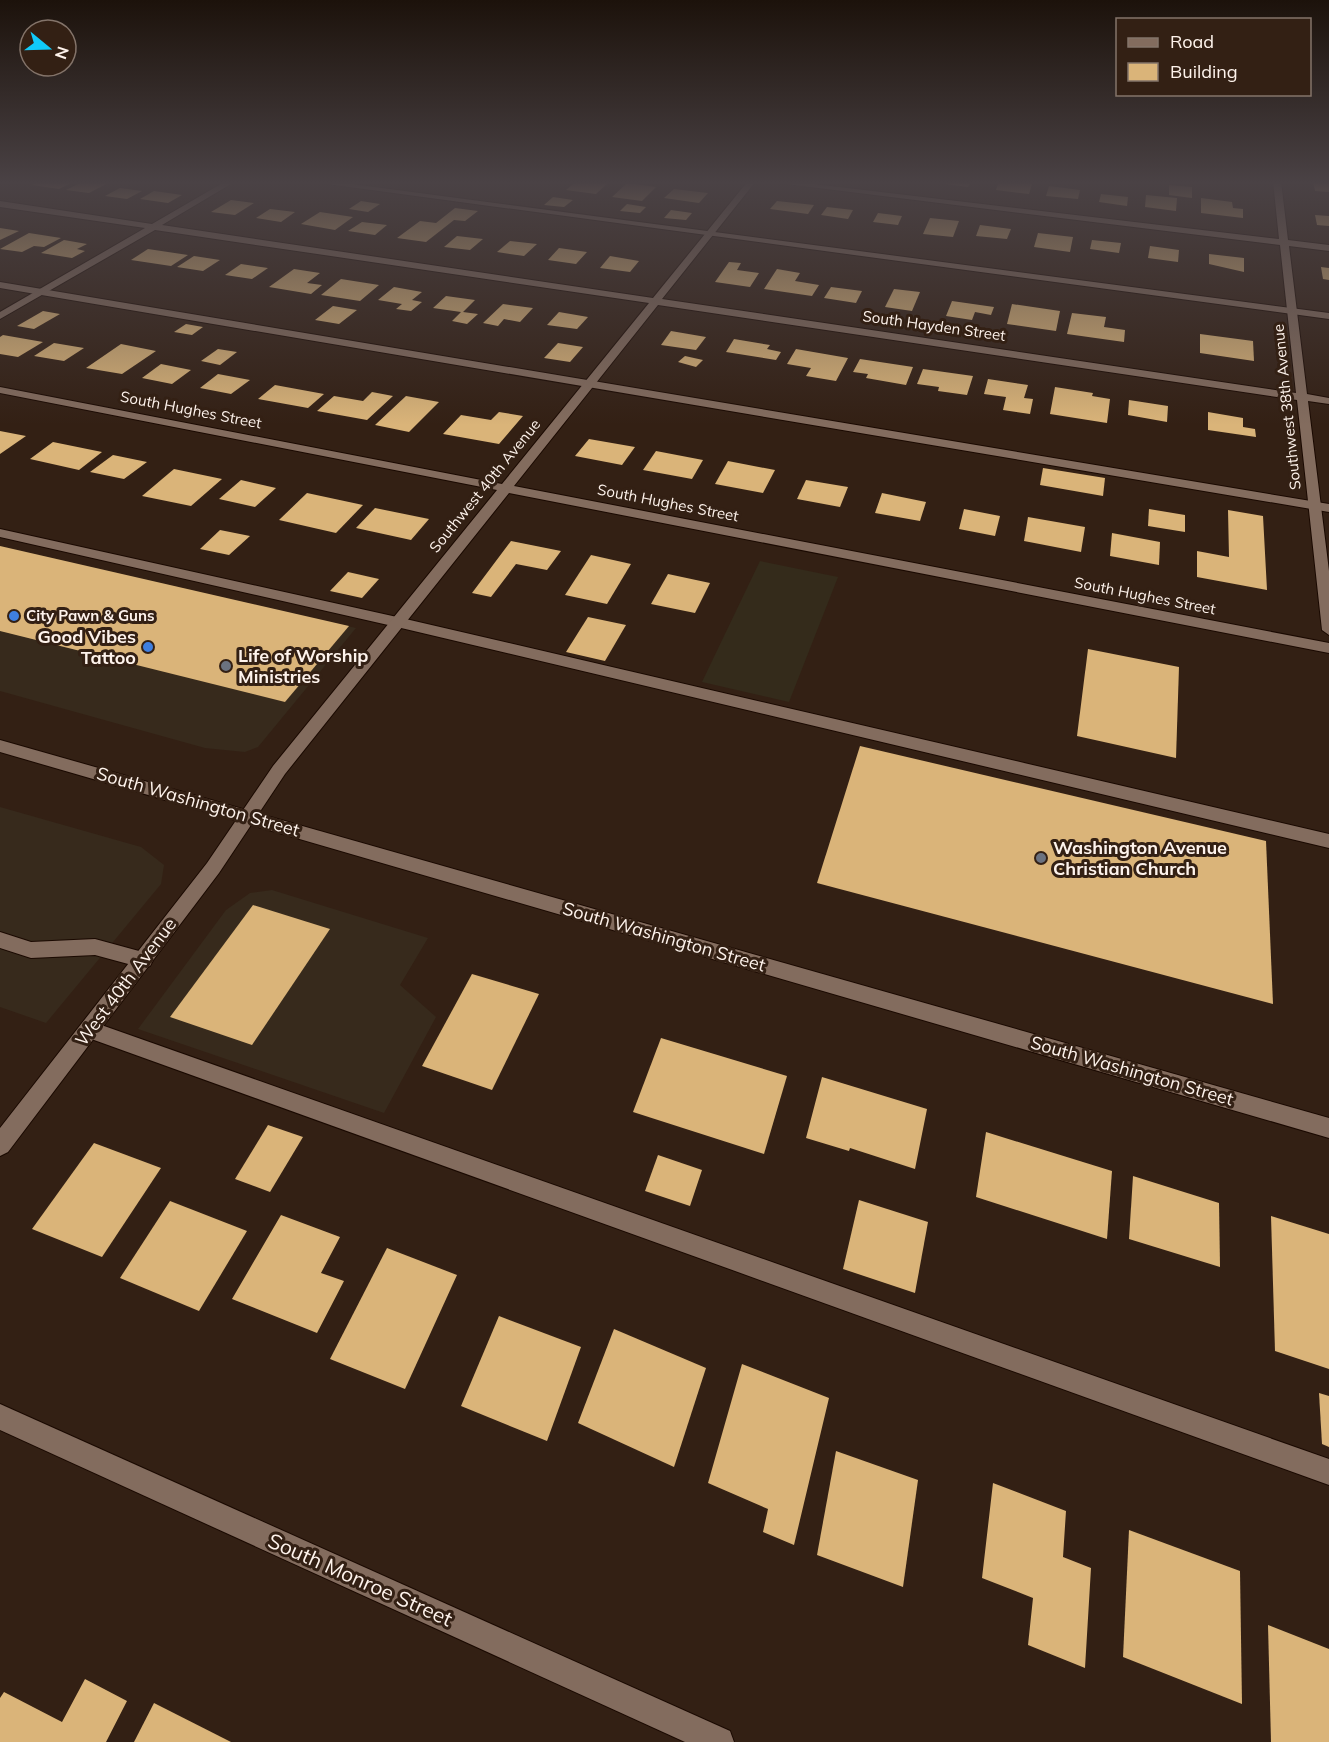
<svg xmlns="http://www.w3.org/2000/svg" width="1329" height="1742" font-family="Mulish,sans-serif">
  <rect width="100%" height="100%" fill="#332014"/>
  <g fill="#372a1c">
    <path d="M0,546L356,628L258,747L245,752L205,748L0,691Z"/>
    <path d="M0,807L141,847L164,865L161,884L46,1023L0,1007Z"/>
    <path d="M272,890L428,938L400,985L436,1017L384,1113L138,1029L226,910L250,893Z"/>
  </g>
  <path fill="#342b1b" d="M760,561L838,577L789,702L702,682Z"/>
  <g fill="#dab479">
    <path d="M40,181H75L59,189L32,185Z"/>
    <path d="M84,181H112L89,193L66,190Z"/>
    <path d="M577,181H610L596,194L566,190Z"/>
    <path d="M939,181H971L968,187L938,183Z"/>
    <path d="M999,181H1033L1029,194L996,190Z"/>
    <path d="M1313,181H1329V192L1315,191Z"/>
    <path d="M627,183L656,187L642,201L612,197Z"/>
    <path d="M1169,185L1192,187V198L1169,195Z"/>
    <path d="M1049,186L1080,190L1078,199L1046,196Z"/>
    <path d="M120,188L142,191L127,199L105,196Z"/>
    <path d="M674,189L708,193L699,203L664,198Z"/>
    <path d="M154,191L182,195L168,203L140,199Z"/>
    <path d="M1101,194L1128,197L1127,206L1099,202Z"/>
    <path d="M1146,195L1177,198L1176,211L1145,207Z"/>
    <path d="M553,197L573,200L564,207L544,205Z"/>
    <path d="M1201,198L1232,202L1233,208L1243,209V218L1201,213Z"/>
    <path d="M231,200L254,203L235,215L211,212Z"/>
    <path d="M361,201L380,204L368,212L349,209Z"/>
    <path d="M777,201L814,205L808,214L770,209Z"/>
    <path d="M627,204L646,207L640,213L620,211Z"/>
    <path d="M827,207L853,210L848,219L821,215Z"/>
    <path d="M455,208L478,211L465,221L454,220L426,242L397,238L420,221L436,223Z"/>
    <path d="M270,209L295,212L281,222L256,218Z"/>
    <path d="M671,210L692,213L686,220L664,218Z"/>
    <path d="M320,212L353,217L335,230L301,224Z"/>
    <path d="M878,213L902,216L898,225L873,222Z"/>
    <path d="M1315,215L1329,216V226L1317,225Z"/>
    <path d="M930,218L959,221L953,237L923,234Z"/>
    <path d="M362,222L387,225L375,235L348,231Z"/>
    <path d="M980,225L1011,229L1007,239L976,236Z"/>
    <path d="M0,228L19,231L0,240Z"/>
    <path d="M29,233L61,238L44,247L34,246L22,252L0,249Z"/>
    <path d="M1038,233L1073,237L1070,252L1034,247Z"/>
    <path d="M457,236L483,239L470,250L444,247Z"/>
    <path d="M64,240L87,244L77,249L85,251L72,258L41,253Z"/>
    <path d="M1092,240L1121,243L1119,253L1090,249Z"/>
    <path d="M510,241L537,244L524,256L497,252Z"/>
    <path d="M1150,246L1179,250L1178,262L1148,258Z"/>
    <path d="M559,248L587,252L576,264L548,260Z"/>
    <path d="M148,249L188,255L171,266L131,260Z"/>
    <path d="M1209,254L1244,258V272L1209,264Z"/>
    <path d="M194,256L220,260L203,271L177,267Z"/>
    <path d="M610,256L639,261L630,272L600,268Z"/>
    <path d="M729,262L741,263L737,270L759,273L750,287L715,282Z"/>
    <path d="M241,264L268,268L252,279L225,275Z"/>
    <path d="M1321,267L1329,268V280L1323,279Z"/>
    <path d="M294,269L320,273L307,283L322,285L311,294L269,287Z"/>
    <path d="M777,269L800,273L795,281L819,285L812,296L764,289Z"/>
    <path d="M341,279L379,285L360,301L321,295Z"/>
    <path d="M394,287L422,292L412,300L422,302L411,311L396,309L402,304L378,300Z"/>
    <path d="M831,287L862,291L856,303L824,298Z"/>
    <path d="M894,289L920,292L912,311L885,307Z"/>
    <path d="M446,296L475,300L463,312L478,314L467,324L452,321L461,312L433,308Z"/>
    <path d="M952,301L994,307L991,315L975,312L972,320L946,316Z"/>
    <path d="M503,304L533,308L520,322L504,319L498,326L483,323Z"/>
    <path d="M1012,304L1060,311L1056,331L1007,324Z"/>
    <path d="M333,306L357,310L339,324L315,320Z"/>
    <path d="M43,311L60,314L34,329L17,326Z"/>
    <path d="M559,312L588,317L577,329L547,325Z"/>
    <path d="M1072,313L1106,317L1104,327L1125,330L1124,342L1067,334Z"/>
    <path d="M186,324L203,327L192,335L174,332Z"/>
    <path d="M671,331L706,337L696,350L661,345Z"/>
    <path d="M1200,334L1253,341L1254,361L1200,353Z"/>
    <path d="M3,335L43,342L18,357L0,354V337Z"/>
    <path d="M734,339L770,345L767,349L781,352L776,360L726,352Z"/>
    <path d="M54,343L84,348L64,361L34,356Z"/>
    <path d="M558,343L583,347L570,362L544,358Z"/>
    <path d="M121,344L156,351L122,374L86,368Z"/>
    <path d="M218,349L237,352L220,365L201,361Z"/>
    <path d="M796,349L848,358L836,381L806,376L811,368L787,364Z"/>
    <path d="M685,356L703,360L696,367L678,362Z"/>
    <path d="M860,359L913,367L906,385L866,378L868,374L853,372Z"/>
    <path d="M161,364L191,370L172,384L142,378Z"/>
    <path d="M923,369L973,376L967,395L938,391L939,387L917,384Z"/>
    <path d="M218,374L250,380L231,394L200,388Z"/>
    <path d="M988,379L1028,385L1024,398L1033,399L1030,414L1003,410L1006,397L984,394Z"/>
    <path d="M275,385L324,394L308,408L258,399Z"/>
    <path d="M1055,387L1093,393L1092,396L1110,399L1107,423L1050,414Z"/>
    <path d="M372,392L393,396L367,420L317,411L334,396L363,401Z"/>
    <path d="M406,396L439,402L409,432L375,425Z"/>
    <path d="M1129,400L1168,406L1167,422L1128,415Z"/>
    <path d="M499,412L523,416L499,444L443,434L461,415L491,420Z"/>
    <path d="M1208,412L1243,418V427L1255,429L1256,437L1208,430Z"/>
    <path d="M0,431L26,436L0,454Z"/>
    <path d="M589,439L635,447L622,465L575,456Z"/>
    <path d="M53,442L102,452L79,470L30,459Z"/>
    <path d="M656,451L703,460L692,479L643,470Z"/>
    <path d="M113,455L147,462L124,479L90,472Z"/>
    <path d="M728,461L775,470L763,493L715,484Z"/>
    <path d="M1043,468L1105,478L1103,496L1040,485Z"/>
    <path d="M174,469L222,479L191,506L142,496Z"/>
    <path d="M241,480L276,488L255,507L219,499Z"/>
    <path d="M806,480L848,487L840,507L797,499Z"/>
    <path d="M307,493L363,505L336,533L279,520Z"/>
    <path d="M882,493L926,502L920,521L875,513Z"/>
    <path d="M375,508L429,519L411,540L356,528Z"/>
    <path d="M964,509L1000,516L995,536L959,529Z"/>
    <path d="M1149,509L1185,515V532L1148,526Z"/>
    <path d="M1228,510L1263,516L1267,590L1197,577V551L1229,557Z"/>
    <path d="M1028,517L1085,527L1081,552L1024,541Z"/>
    <path d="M220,530L250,536L229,555L200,549Z"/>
    <path d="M1112,533L1160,542L1159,565L1110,556Z"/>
    <path d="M511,541L561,551L547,570L516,564L491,597L472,593Z"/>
    <path d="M0,546L349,626L285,702L0,631Z"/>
    <path d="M591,555L631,564L607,604L565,595Z"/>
    <path d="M348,572L379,579L362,598L330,591Z"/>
    <path d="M668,574L710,583L695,613L651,604Z"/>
    <path d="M588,617L626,625L605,661L566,652Z"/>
    <path d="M1088,649L1179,667L1176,758L1077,736Z"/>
    <path d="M860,746L1266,841L1273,1004L817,883Z"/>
    <path d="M253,905L330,929L252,1045L170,1017Z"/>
    <path d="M472,974L539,994L492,1090L422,1066Z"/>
    <path d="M661,1038L787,1076L764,1154L633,1112Z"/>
    <path d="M822,1077L927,1109L915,1169L850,1148L849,1151L806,1138Z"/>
    <path d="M268,1125L303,1137L270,1192L235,1179Z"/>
    <path d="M986,1132L1112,1171L1107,1239L976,1197Z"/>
    <path d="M94,1143L161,1168L102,1257L32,1229Z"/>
    <path d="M658,1155L702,1170L690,1206L645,1191Z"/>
    <path d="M1133,1176L1219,1203L1220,1267L1129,1239Z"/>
    <path d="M859,1200L928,1222L915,1293L843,1269Z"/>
    <path d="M170,1201L247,1231L199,1311L120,1278Z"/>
    <path d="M281,1215L340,1237L321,1273L344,1281L317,1333L232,1299Z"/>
    <path d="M1271,1216L1329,1234V1369L1275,1351Z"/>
    <path d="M387,1248L457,1275L405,1389L330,1359Z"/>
    <path d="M499,1316L581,1347L547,1441L461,1406Z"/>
    <path d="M614,1329L706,1368L674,1467L578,1423Z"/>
    <path d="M742,1364L829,1398L794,1545L763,1532L768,1509L708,1483Z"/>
    <path d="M1319,1393L1329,1396V1447L1322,1444Z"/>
    <path d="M836,1451L918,1480L903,1587L817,1555Z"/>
    <path d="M993,1483L1066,1511L1063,1557L1091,1568L1085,1668L1028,1645L1033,1598L982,1578Z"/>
    <path d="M1129,1530L1240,1571L1242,1704L1123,1657Z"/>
    <path d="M1268,1625L1329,1649V1742H1271Z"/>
    <path d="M85,1679L127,1701L106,1742H0V1698L4,1692L62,1722Z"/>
    <path d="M154,1703L231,1742H134Z"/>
  </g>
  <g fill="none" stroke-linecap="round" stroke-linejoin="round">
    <g stroke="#1a0901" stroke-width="2">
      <g id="lane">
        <path d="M305,181H329L1329,313V319Z"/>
        <path d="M0,282L1329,504V512L0,288Z"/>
        <path d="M0,529L397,617L1329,834V848L397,627L0,537Z"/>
        <path d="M0,932L31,942L95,939L150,954L153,960L150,966L143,968L95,955L31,958L0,948Z"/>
        <path d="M90,1021L1329,1459V1485L83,1036L80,1030L83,1024Z"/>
      </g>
    </g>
    <g stroke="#1a0901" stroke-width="2">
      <g id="street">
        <path d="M226,181H236L162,225L653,298L748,181H756L662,299L1296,393L1280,245L762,181H788L1279,239L1273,181H1281L1288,240L1329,245V251L1289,246L1307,394L1329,398V404L1308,401L1329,571V635L1322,630L1297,400L658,305L514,486L1329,643V653L509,493L285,774L219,873L8,1152L0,1156V1128L207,863L273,766L497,490L0,393V387L502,484L649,303L155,230L0,319V312L145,228L0,207V201L152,224Z"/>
        <path d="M0,1404L730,1731L734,1742H685L0,1430Z"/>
      </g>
    </g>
    <g stroke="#1a0901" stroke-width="2">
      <path id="secondary" d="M0,740L1329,1118V1138L0,752Z"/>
    </g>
    <use href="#lane" fill="#836c5e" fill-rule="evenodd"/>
    <use href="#street" fill="#836c5e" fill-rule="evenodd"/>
    <use href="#secondary" fill="#836c5e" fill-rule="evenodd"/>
  </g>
  <linearGradient id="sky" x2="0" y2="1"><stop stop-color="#1c120b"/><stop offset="0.43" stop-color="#4a4245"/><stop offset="1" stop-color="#4a4245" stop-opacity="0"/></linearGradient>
  <rect width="1329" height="425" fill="url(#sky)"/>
  <g fill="#3f7fe0" stroke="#332014" stroke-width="2">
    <circle cx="14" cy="616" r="6"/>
    <circle cx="148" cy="647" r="6"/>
  </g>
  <g fill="#6b7280" stroke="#332014" stroke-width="2">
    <circle cx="226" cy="666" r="6"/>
    <circle cx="1041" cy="858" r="6"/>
  </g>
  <g text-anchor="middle" stroke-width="6" stroke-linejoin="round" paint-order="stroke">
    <g font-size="15" fill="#fef3ec" stroke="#332014">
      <text transform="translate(934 326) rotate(8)" y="5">South Hayden Street</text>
      <text transform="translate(1287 407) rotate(-96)" y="5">Southwest 38th Avenue</text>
      <text transform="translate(191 410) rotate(11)" y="5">South Hughes Street</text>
      <text transform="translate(485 486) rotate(-51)" y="5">Southwest 40th Avenue</text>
      <text transform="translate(668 503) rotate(11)" y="5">South Hughes Street</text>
      <text transform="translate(1145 596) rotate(11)" y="5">South Hughes Street</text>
    </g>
    <g font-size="15" font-weight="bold" fill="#fef3ec" stroke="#332014" text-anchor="start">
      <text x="26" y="621">City Pawn &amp; Guns</text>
    </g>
    <g font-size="18" font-weight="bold" fill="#fef3ec" stroke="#332014" text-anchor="start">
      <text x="136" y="643" text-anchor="end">Good Vibes<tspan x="136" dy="21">Tattoo</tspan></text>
      <text x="238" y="662">Life of Worship<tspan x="238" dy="21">Ministries</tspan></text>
      <text x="1053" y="854">Washington Avenue<tspan x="1053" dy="21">Christian Church</tspan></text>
    </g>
    <g font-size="18" fill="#fef3ec" stroke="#332014">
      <text transform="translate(198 802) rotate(16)" y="6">South Washington Street</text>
      <text transform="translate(664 937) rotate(16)" y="6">South Washington Street</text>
      <text transform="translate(126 982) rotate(-53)" y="6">West 40th Avenue</text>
      <text transform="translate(1132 1071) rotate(16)" y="6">South Washington Street</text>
    </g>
    <g font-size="21" fill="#fef3ec" stroke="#332014">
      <text transform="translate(360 1580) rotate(24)" y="7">South Monroe Street</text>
    </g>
  </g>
  <rect x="1116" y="18" width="195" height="78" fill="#332014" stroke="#84746a" stroke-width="1.5"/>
  <rect x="1128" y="38" width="30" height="9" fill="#836c5e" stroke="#84746a" stroke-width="1.5"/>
  <text x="1170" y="48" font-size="18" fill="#fef3ec">Road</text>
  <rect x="1128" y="63" width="30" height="18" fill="#dab479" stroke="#84746a" stroke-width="1.5"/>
  <text x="1170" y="78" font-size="18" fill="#fef3ec">Building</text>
  <g transform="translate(48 48) rotate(109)"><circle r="28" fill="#332014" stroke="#84746a" stroke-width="1.5"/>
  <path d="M0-4.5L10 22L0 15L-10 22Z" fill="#10cafa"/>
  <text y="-9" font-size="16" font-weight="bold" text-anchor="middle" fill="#fef3ec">N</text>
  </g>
</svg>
